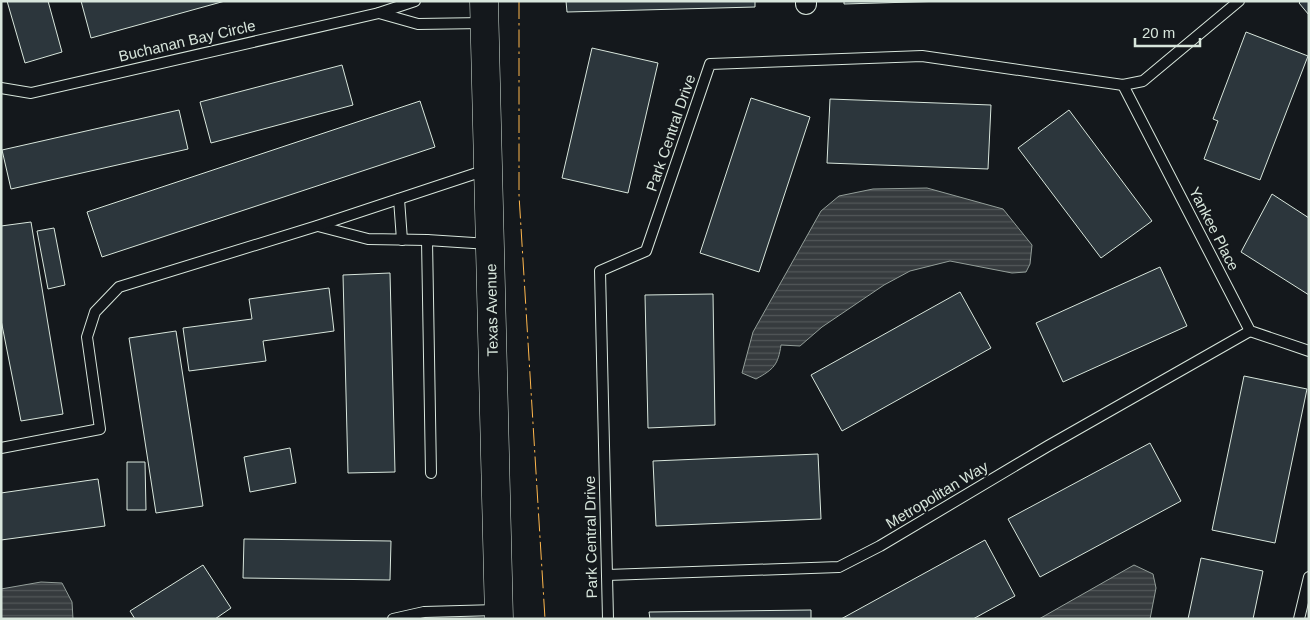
<svg xmlns="http://www.w3.org/2000/svg" width="1310" height="620" font-family="Helvetica,sans-serif">
  <defs>
    <pattern id="water-rules" width="6" height="5" patternUnits="userSpaceOnUse" patternTransform="scale(1.25)"><rect width="6" height="5" fill="#363b3e"/><path d="M0 2.5h6" fill="none" stroke="#525759"/></pattern>
  </defs>
  <rect width="100%" height="100%" fill="#14181c"/>
  <g fill="url(#water-rules)" stroke="#939e99">
    <path d="M927,188L1003,209L1032,245L1030,264L1026,272L1012,273L950,261L910,271L884,285L822,327L800,346L781,345C778,365 774,369 756,379L742,373L753,332L821,211L839,196L873,189Z"/>
    <path d="M1134,565L1153,574L1156,588L1150,619H1039Z"/>
    <path d="M41,582L62,583L72,602L73,619H1V589Z"/>
  </g>
  <g fill="#2c363c" stroke="#d8e6dc">
    <path d="M7,1H48L62,52L25,63Z"/>
    <path d="M81,1H225L91,38Z"/>
    <path d="M566,1H755V7L567,12Z"/>
    <path d="M844,1H946L844,4Z"/>
    <path d="M1301,1H1309V15L1299,3Z"/>
    <path d="M1246,32L1308,56L1260,180L1204,159L1218,121L1213,119Z"/>
    <path d="M592,48L658,63L628,193L562,178Z"/>
    <path d="M342,65L353,105L211,143L200,102Z"/>
    <path d="M751,98L810,117L759,272L700,253Z"/>
    <path d="M830,99L991,105L988,169L827,163Z"/>
    <path d="M420,101L435,147L102,257L87,212Z"/>
    <path d="M179,110L188,149L11,189L2,150Z"/>
    <path d="M1069,110L1152,221L1101,258L1018,148Z"/>
    <path d="M1272,194L1309,218V295L1241,252Z"/>
    <path d="M31,222L63,414L21,421L1,320V226Z"/>
    <path d="M54,228L65,285L48,289L37,231Z"/>
    <path d="M1160,267L1187,326L1063,382L1036,323Z"/>
    <path d="M390,273L395,472L348,473L343,275Z"/>
    <path d="M329,288L334,331L263,341L266,361L189,371L183,328L252,319L249,299Z"/>
    <path d="M960,292L991,348L842,431L811,375Z"/>
    <path d="M713,294L715,425L648,428L645,295Z"/>
    <path d="M176,331L203,506L156,513L129,338Z"/>
    <path d="M1244,376L1307,389L1275,543L1212,530Z"/>
    <path d="M1150,443L1181,501L1040,577L1008,519Z"/>
    <path d="M290,448L296,483L250,492L244,457Z"/>
    <path d="M818,454L821,519L656,526L653,461Z"/>
    <path d="M127,462H145L146,510H127Z"/>
    <path d="M98,479L105,526L1,540V493Z"/>
    <path d="M244,539L391,541L390,580L243,578Z"/>
    <path d="M985,540L1015,596L973,619H841Z"/>
    <path d="M1201,558L1263,571L1253,619H1188Z"/>
    <path d="M203,565L231,608L215,619H135L130,611Z"/>
    <path d="M811,610V619H650L649,612Z"/>
  </g>
  <g fill="none" stroke-linecap="round" stroke-linejoin="round">
    <g stroke="#d8e6dc" stroke-width="12">
      <g id="lane">
        <path d="M379,13L418,24L483,23"/>
        <path d="M1123,85L1250,331L1309,351"/>
        <path d="M1,88L31,93L379,13L415,1"/>
        <path d="M399,199L402,240"/>
        <path d="M318,226L368,239L427,240L489,244"/>
        <path d="M427,240L431,473"/>
        <path d="M1,448L100,429L87,337L95,312L119,287L317,226L486,170"/>
        <path d="M607,575L839,567L880,546L1048,446L1250,331"/>
        <path d="M393,619L424,612L497,610"/>
        <path d="M608,619L600,271L646,251L710,64L922,56L1123,85L1143,81L1239,1"/>
        <path d="M1299,619L1309,577"/>
      </g>
    </g>
    <g stroke="#d8e6dc" stroke-width="22">
      <path id="street" d="M806,1V4"/>
    </g>
    <g stroke="#d8e6dc" stroke-width="29">
      <path id="secondary" d="M484,1L499,619"/>
    </g>
    <use href="#lane" stroke="#14181c" stroke-width="10"/>
    <use href="#street" stroke="#14181c" stroke-width="20"/>
    <use href="#secondary" stroke="#14181c" stroke-width="28"/>
    <path stroke="#ffb74d" stroke-width="1" stroke-dasharray="18 4 2.5 4" stroke-linecap="butt" d="M519,1V195L545,619"/>
  </g>
  <g text-anchor="middle" stroke-width="4" stroke-linejoin="round" paint-order="stroke">
    <g font-size="15" fill="#d8e6dc" stroke="#14181c">
      <text transform="translate(187 41) rotate(-13)" y="5">Buchanan Bay Circle</text>
      <text transform="translate(671 133) rotate(-71)" y="5">Park Central Drive</text>
      <text transform="translate(1214 229) rotate(63)" y="5">Yankee Place</text>
      <text transform="translate(492 310) rotate(-91)" y="5">Texas Avenue</text>
      <text transform="translate(937 495) rotate(-31)" y="5">Metropolitan Way</text>
      <text transform="translate(591 537) rotate(-91)" y="5">Park Central Drive</text>
    </g>
  </g>
  <rect width="1310" height="620" fill="none" stroke="#d8e6dc" stroke-width="5"/>
  <path d="M1135 38v8h65v-8" fill="none" stroke="#d8e6dc" stroke-width="2.5"/>
  <text x="1142" y="38" font-size="15" fill="#d8e6dc" stroke="#14181c" stroke-width="4" paint-order="stroke">20 m</text>
</svg>
